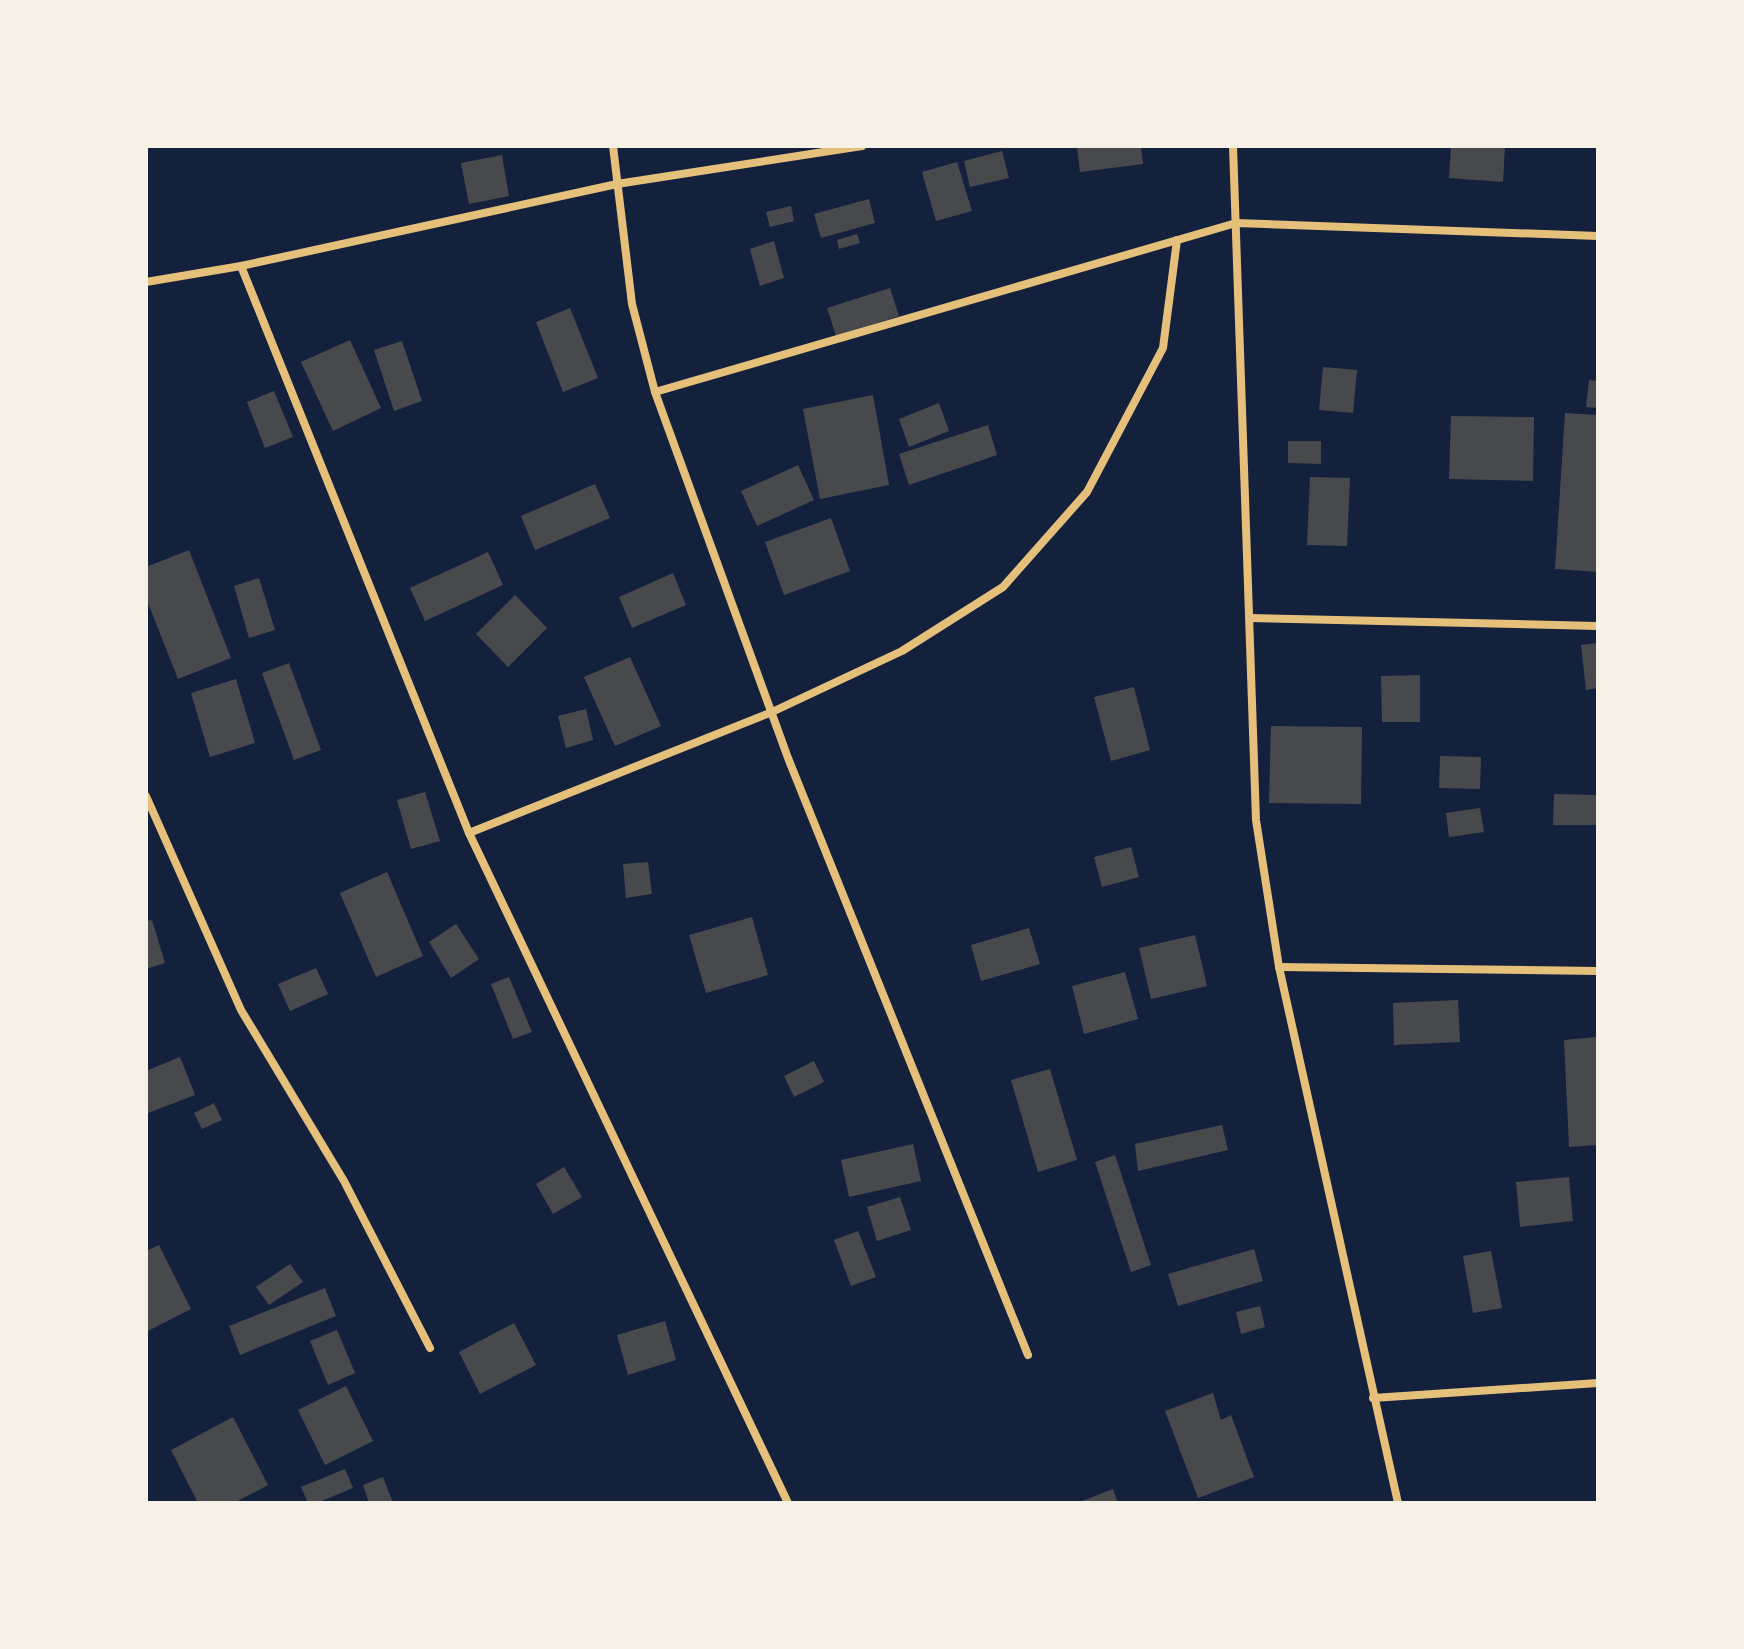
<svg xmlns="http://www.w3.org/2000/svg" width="1744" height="1649" font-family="Overpass,sans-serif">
  <rect width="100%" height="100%" fill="#14213d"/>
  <g fill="#48494c">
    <path d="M1077,146H1141L1143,164L1080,172Z"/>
    <path d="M1451,146H1505L1503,182L1449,178Z"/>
    <path d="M1002,151L1009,178L970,187L964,161Z"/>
    <path d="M502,155L509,196L469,204L461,163Z"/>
    <path d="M957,162L972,211L936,221L922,172Z"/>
    <path d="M869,199L875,223L821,238L814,214Z"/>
    <path d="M791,206L794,221L770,227L766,212Z"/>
    <path d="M857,234L860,243L839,249L837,240Z"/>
    <path d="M774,241L784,278L760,286L750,249Z"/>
    <path d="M890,288L899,316L836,336L827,308Z"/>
    <path d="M570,308L598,378L563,392L536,322Z"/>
    <path d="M350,340L381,408L333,431L301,362Z"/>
    <path d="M402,341L422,401L394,411L374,350Z"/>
    <path d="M1323,367L1357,370L1353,413L1319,410Z"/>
    <path d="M1589,380L1598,381V408L1586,407Z"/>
    <path d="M274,391L293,437L265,448L247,402Z"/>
    <path d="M873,395L889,485L820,499L803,409Z"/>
    <path d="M939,403L949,431L909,447L899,419Z"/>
    <path d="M1565,413L1598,415V572L1555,569Z"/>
    <path d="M1451,416L1534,417L1533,481L1449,479Z"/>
    <path d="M988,425L997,455L909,485L899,454Z"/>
    <path d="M1288,441H1321V464L1288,463Z"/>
    <path d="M798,465L814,500L757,526L741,491Z"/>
    <path d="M1310,477L1350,478L1347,546L1307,545Z"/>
    <path d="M595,484L610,518L535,550L521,516Z"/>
    <path d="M831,518L850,571L784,595L765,542Z"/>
    <path d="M189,550L231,658L178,679L146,598V567Z"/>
    <path d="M488,552L503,585L425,621L410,588Z"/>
    <path d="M673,573L686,605L632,628L619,597Z"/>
    <path d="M259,578L275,630L249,638L234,586Z"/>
    <path d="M515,595L547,628L508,667L476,634Z"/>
    <path d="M1598,643V688L1586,690L1581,645Z"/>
    <path d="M630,657L661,726L615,746L584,677Z"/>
    <path d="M289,663L321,750L294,760L262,673Z"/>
    <path d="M1420,675V722H1382L1381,676Z"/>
    <path d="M236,679L255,743L210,757L191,693Z"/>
    <path d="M1134,687L1150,750L1111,761L1094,697Z"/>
    <path d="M586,709L593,740L566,748L558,716Z"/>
    <path d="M1271,726L1362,727L1361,804L1269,803Z"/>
    <path d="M1440,756L1481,757L1480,789L1439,788Z"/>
    <path d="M425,792L440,841L411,849L397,800Z"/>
    <path d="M1554,794L1598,795V825H1553Z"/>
    <path d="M1480,808L1484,832L1449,837L1446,813Z"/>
    <path d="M1131,847L1139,877L1102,887L1094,857Z"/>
    <path d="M648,862L652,894L626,898L623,864Z"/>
    <path d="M387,872L423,956L376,977L340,893Z"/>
    <path d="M752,917L768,975L706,993L689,935Z"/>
    <path d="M152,920L165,963L146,969V921Z"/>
    <path d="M456,924L479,959L451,978L429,942Z"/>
    <path d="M1029,928L1040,964L981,981L971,945Z"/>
    <path d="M1195,935L1207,986L1151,999L1139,948Z"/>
    <path d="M316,968L328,994L290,1011L278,984Z"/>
    <path d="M1125,972L1138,1019L1084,1034L1072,986Z"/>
    <path d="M509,977L532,1032L513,1039L491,984Z"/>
    <path d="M1458,1000L1460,1042L1394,1045L1393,1003Z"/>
    <path d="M1598,1037V1145L1569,1147L1564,1040Z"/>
    <path d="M180,1057L195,1095L148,1113L146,1107V1071Z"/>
    <path d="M814,1061L824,1082L794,1097L784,1076Z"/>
    <path d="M1050,1069L1077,1160L1038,1172L1011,1080Z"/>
    <path d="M214,1103L222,1120L202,1129L194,1113Z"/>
    <path d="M1222,1125L1228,1150L1138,1171L1135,1144Z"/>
    <path d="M913,1144L921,1181L849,1197L841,1160Z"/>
    <path d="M1115,1155L1151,1265L1131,1272L1095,1162Z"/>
    <path d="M564,1167L582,1197L553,1214L536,1184Z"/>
    <path d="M1569,1177L1573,1221L1520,1227L1516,1182Z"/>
    <path d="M900,1197L911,1230L877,1241L867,1207Z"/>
    <path d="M858,1231L876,1277L851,1286L834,1240Z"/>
    <path d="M159,1245L191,1309L146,1332V1251Z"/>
    <path d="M1254,1249L1263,1281L1178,1306L1168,1274Z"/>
    <path d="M1491,1251L1502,1308L1473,1313L1463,1256Z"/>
    <path d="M290,1264L303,1282L269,1305L256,1287Z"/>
    <path d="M325,1288L336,1316L240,1355L229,1326Z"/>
    <path d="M1260,1306L1265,1327L1241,1334L1236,1312Z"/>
    <path d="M665,1321L676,1360L628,1375L617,1335Z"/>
    <path d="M514,1323L536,1365L480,1394L459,1352Z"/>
    <path d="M337,1330L355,1373L328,1385L310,1341Z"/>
    <path d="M346,1386L373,1441L325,1465L298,1410Z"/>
    <path d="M1213,1393L1221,1420L1231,1415L1254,1477L1198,1498L1165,1411Z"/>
    <path d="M233,1417L268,1485L234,1503H198L171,1450Z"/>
    <path d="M345,1469L353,1488L317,1503H308L301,1487Z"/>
    <path d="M383,1477L393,1503H369L363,1485Z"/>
    <path d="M1113,1489L1118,1503H1077Z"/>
  </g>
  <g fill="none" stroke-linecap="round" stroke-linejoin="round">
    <g stroke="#e5c07b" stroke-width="8">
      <path d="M613,146L632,304L655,392L788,758L1028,1355"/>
      <path d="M1233,146L1256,820L1279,967L1398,1503"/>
      <path d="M241,266L469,833L788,1503"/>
      <path d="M146,282L241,266L617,184L862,146"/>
      <path d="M655,392L1236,223L1598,236"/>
      <path d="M1250,618L1598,626"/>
      <path d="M146,796L241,1010L344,1181L430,1348"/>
      <path d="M469,833L772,712L902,651L1003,587L1087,492L1163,348L1177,240"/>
      <path d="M1279,967L1598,971"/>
      <path d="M1373,1398L1598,1383"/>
    </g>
  </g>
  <rect width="1744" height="1649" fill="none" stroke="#f6f1e7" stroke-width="296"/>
</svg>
